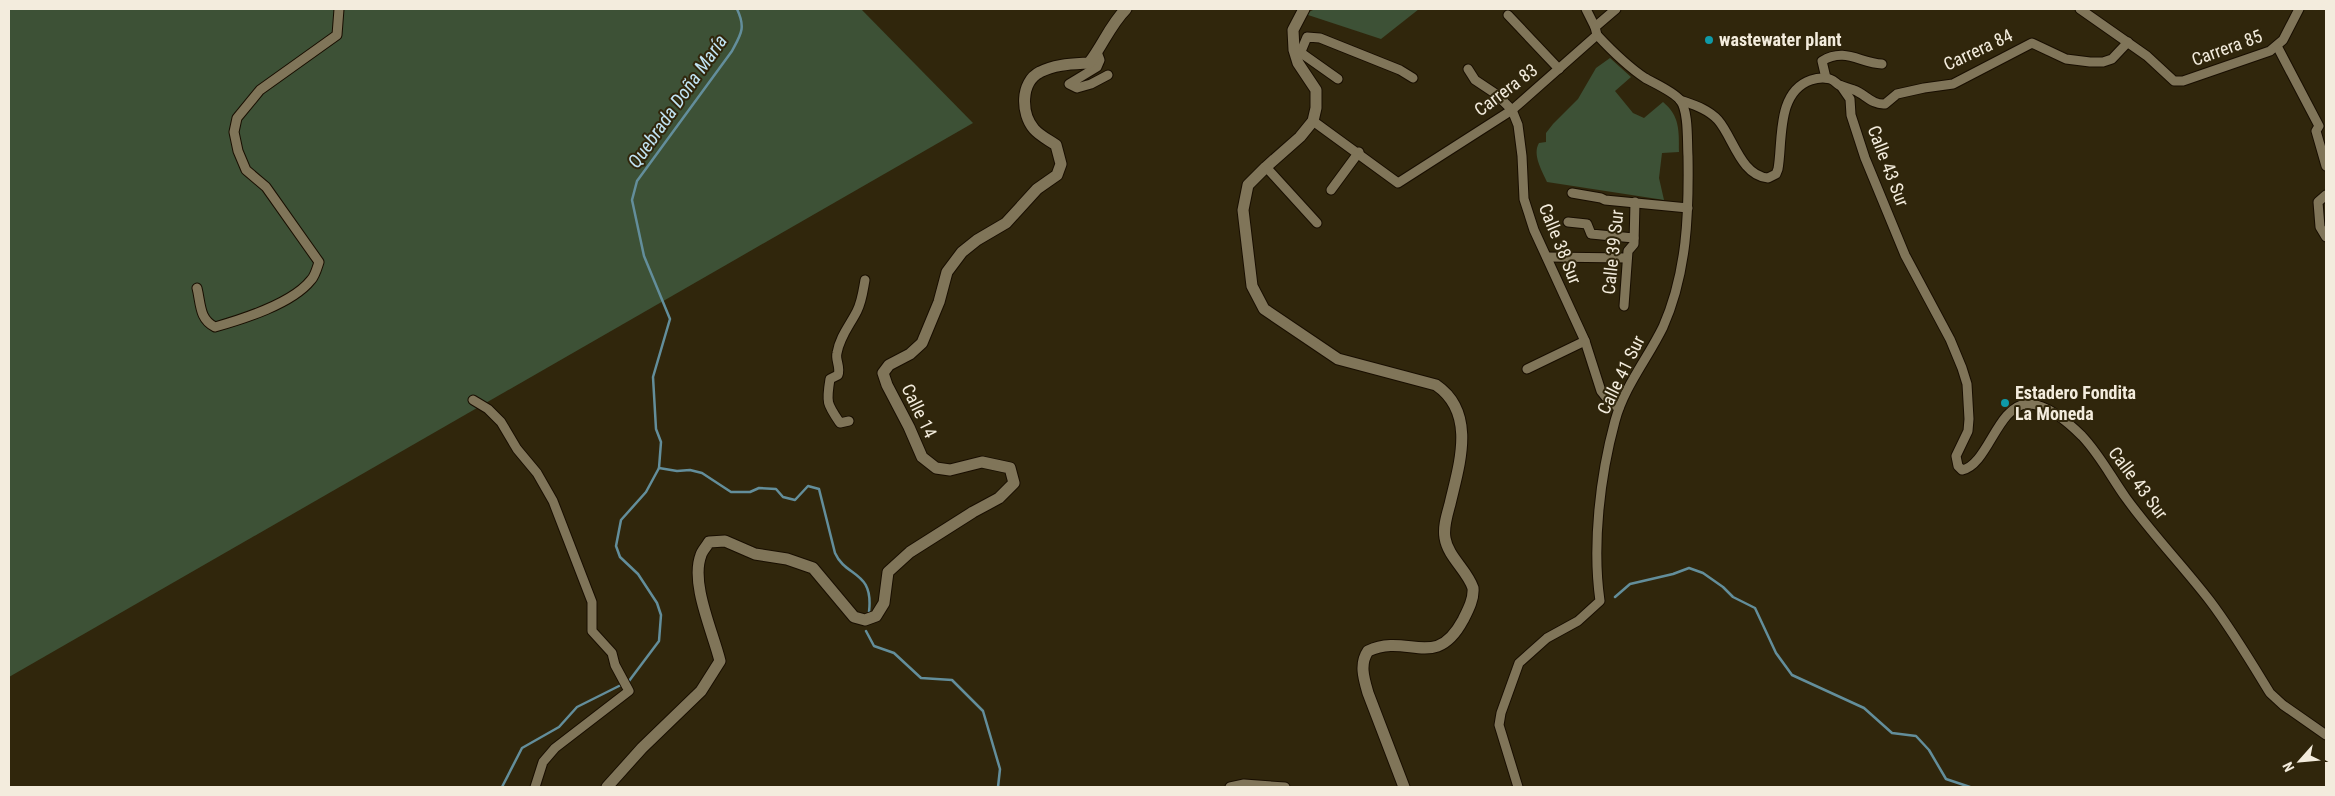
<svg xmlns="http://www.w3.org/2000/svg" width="2335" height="796" font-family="'Roboto Condensed',sans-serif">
  <rect width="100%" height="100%" fill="#30260c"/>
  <g fill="#3d5136">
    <path d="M9,9H861L973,123L9,677Z"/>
    <path d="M1315,9H1419L1381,39L1305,14Z"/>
    <path d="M1610,58L1631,77L1615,91L1633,113L1644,118L1663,102C1680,116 1679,131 1679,152L1662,153L1659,178L1664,200L1547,182C1542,171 1532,154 1539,143L1546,142V133L1553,124L1578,99L1596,68Z"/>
  </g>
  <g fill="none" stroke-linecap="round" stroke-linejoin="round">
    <g stroke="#638e9b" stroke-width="2.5">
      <path d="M659,468L677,471L690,470L702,473L731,492H750L759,488L776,489L783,497L795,500L808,486L819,489L835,553C846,578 874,570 869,612"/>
      <path d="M1615,597L1630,584L1673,574L1689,568L1703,573L1723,587L1733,597L1755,608L1776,653L1792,675L1864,708L1892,733L1916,736L1929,750L1946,779L1970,787"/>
      <path d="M866,631L874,646L894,653L921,678L952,680L983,711L1000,769L998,787"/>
      <path d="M502,787L522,748L559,727L577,707L629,681L659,641L661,615L657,603L638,574L620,557L616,546L621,520L646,492L659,468L661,442L656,429L653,377L670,319L644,256L632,200L637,181L732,51C741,34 746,28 737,9"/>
    </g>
    <g stroke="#180e00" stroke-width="11">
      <g id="minor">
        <path d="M1586,9L1595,27"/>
        <path d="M2080,9L2147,56L2174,81H2183L2270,51L2283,40L2299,9"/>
        <path d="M1508,15L1559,69"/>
        <path d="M2277,46L2319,126L2316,131L2326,166"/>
        <path d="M1294,50L1302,49L1307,37L1320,38L1400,70L1413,78"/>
        <path d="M1297,50L1338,79"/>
        <path d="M1097,52L1100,60L1097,67L1069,84L1077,88L1091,84L1108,75"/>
        <path d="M1468,69L1475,80L1496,94L1512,110L1518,125L1522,156L1524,199L1534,230L1585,341L1601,391L1609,401L1619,408"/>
        <path d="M1826,78L1822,61C1845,47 1860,63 1882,64"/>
        <path d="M1841,86L1850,99L1851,115L1865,158L1905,255L1950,339L1962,368L1967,384L1969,419L1968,431L1956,456L1958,466L1962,470C1988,465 1997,406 2027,404C2046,403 2069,423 2082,436C2100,455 2111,477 2126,498C2152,534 2183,566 2210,601C2232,630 2251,662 2270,693L2283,705L2326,735"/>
        <path d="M1680,100C1694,105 1708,109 1718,120C1733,137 1741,176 1768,178L1776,174L1778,169C1783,141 1776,92 1811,80C1817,78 1823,77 1830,79C1834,80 1836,83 1839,85C1844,87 1849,88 1854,90C1865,94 1872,105 1885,104L1897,94L1924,88L1953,84L2032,43L2066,59L2090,62H2103L2112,59L2128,42"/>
        <path d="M1313,121L1398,183L1512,110L1597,35L1595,27L1616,9"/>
        <path d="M1266,167L1317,223"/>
        <path d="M1331,190L1359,152"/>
        <path d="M1572,193L1601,198L1605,200L1688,208"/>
        <path d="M2326,195L2318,202L2320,227L2326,237"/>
        <path d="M1568,222L1587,224L1591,234L1634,238"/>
        <path d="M1547,257L1627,258"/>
        <path d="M197,288C201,304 199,319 215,327C243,319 292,304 311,280C315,276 317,268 319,262L266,187L246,170L238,151L234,132L237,118L260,90L337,35L339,9"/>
        <path d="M1624,306L1628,251L1634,244L1635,202"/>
        <path d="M1527,369L1585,341"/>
        <path d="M473,400L488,409L501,422L517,449L537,473L553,501L592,602V631L612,653L615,665L629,691L555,748L543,762L535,787"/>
        <path d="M849,421L840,423C827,404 826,403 830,379L838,375C841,367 835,360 837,353C840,336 850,325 857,311C862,301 863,291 865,280"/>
        <path d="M1230,787L1244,784L1285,787"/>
        <path d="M1518,787L1499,725L1501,713L1519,663L1547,638L1578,621L1600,601C1592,545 1600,476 1615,421C1624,387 1648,358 1663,327C1687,273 1689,214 1688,156C1687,142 1689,111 1680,100C1674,92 1654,83 1645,78C1627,66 1612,51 1597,35"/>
      </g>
    </g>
    <g stroke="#180e00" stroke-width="13">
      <g id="tertiary">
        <path d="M1304,9L1293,30L1294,50L1298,63L1316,90V108L1313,121L1300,137L1266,167L1248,185L1243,210L1252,286L1264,309L1338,359L1436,385C1477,413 1459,465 1450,504C1447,515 1443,527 1445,538C1448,557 1467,570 1473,588C1474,599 1468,610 1463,620C1435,672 1408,632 1368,651C1359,664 1364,679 1368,693L1404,787"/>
        <path d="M607,787L642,748L701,691L720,661C713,632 690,583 701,555C702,551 707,546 709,542L725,541L755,554L787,559L813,568L854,617L865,620L876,616L884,603L888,572L910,552L973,512L999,498L1014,483L1010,468L982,462L950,470L936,468L922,457L909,427L887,385L883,373L889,365L910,354L922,343L939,302L947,272L962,252L977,240L1006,223L1037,189L1057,175L1061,164L1056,145C1049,140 1040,136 1034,129C1021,114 1020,82 1040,72C1055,64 1073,64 1089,63C1103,45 1110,25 1126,9"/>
      </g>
    </g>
    <use href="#minor" stroke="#807559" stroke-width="9"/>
    <use href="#tertiary" stroke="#807559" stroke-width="11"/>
  </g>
  <g fill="#0f9aa8" stroke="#30260c" stroke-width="2">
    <circle cx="1709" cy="40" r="5"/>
    <circle cx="2005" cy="403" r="5"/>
  </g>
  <g text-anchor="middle" stroke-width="4" stroke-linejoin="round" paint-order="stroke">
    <g font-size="18" font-weight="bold" fill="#f3ecdd" stroke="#30260c" text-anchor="start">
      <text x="1719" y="46">wastewater plant</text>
      <text x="2015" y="399">Estadero Fondita<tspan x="2015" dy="21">La Moneda</tspan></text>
    </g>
    <g font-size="18" fill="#f3ecdd" stroke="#30260c">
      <text transform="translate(2227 48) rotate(-20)" y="6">Carrera 85</text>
      <text transform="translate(1978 50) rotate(-25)" y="6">Carrera 84</text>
      <text transform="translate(1506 90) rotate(-37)" y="6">Carrera 83</text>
      <text transform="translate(1888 166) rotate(69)" y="6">Calle 43 Sur</text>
      <text transform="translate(1560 244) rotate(68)" y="6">Calle 38 Sur</text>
      <text transform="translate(1613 252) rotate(-84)" y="6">Calle 39 Sur</text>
      <text transform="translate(1621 375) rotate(-64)" y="6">Calle 41 Sur</text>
      <text transform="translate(919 411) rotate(64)" y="6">Calle 14</text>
      <text transform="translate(2138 483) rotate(53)" y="6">Calle 43 Sur</text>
    </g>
    <g font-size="19" font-style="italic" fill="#c2e4f4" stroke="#30260c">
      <text transform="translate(677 101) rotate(-55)" y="7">Quebrada Doña María</text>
    </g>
  </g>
  <rect width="2335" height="796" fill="none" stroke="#f3ecdd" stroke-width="20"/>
  <g transform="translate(2300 761) rotate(243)" stroke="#30260c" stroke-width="4" paint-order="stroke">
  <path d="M0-4L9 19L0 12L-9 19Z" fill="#f3ecdd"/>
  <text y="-8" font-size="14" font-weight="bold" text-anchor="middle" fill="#f3ecdd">N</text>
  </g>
</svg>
